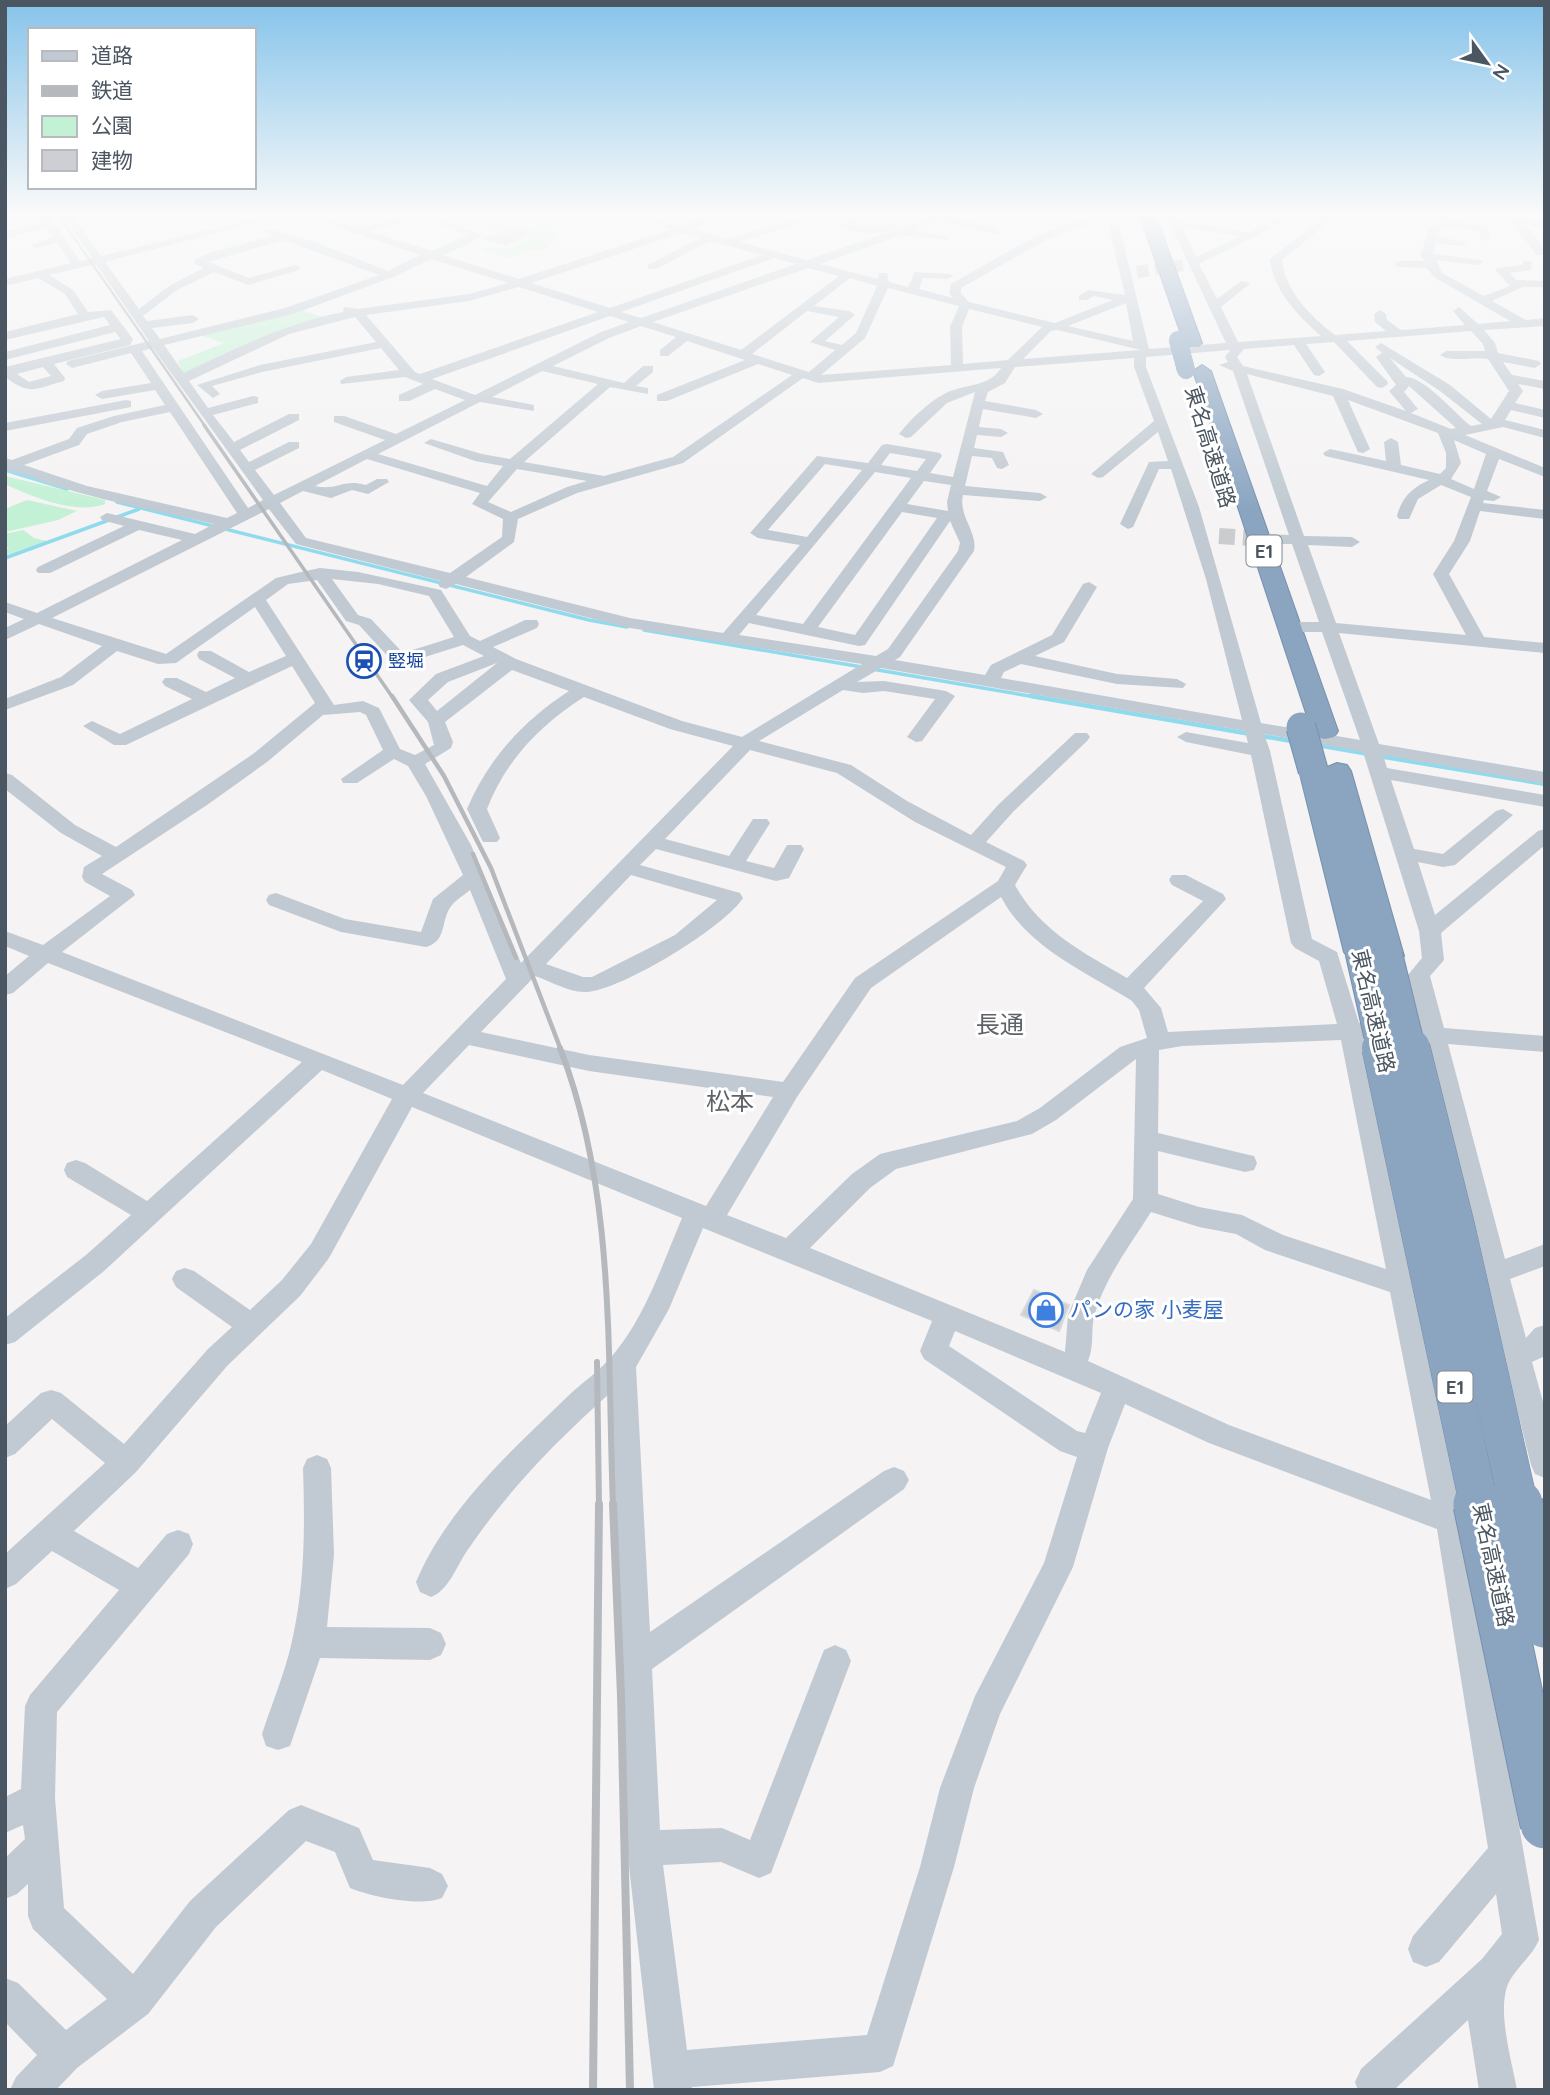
<svg xmlns="http://www.w3.org/2000/svg" width="1550" height="2095" font-family="Quicksand,'Noto Sans JP',sans-serif">
  <rect width="100%" height="100%" fill="#f5f3f3"/>
  <g fill="#c3f1d5">
    <path d="M429,216H505L512,218L499,229L490,232L486,227L456,224Z"/>
    <path d="M529,216H542L551,224L559,237L543,251H527L511,258L480,250C496,244 494,248 508,248C519,247 528,238 537,232L536,223L526,220Z"/>
    <path d="M298,309L323,317L184,375L178,361L224,343L197,334Z"/>
    <path d="M5,476L105,500V504C75,515 33,497 5,484Z"/>
    <path d="M27,500L77,511L58,520L5,532V509Z"/>
    <path d="M23,530L34,538L47,541L5,556V551L9,548L5,545V534Z"/>
  </g>
  <g fill="none" stroke-linecap="round" stroke-linejoin="round">
    <g stroke="#90daee" stroke-width="3.5">
      <path d="M5,470L67,489"/>
      <path d="M117,502L589,620L627,627"/>
      <path d="M5,558L139,509"/>
      <path d="M644,630L862,667"/>
      <path d="M872,669L1041,698"/>
    </g>
    <g stroke="#90daee" stroke-width="4.5">
      <path d="M1031,696L1297,742"/>
      <path d="M1317,745L1369,754"/>
      <path d="M1379,756L1545,784"/>
    </g>
  </g>
  <g fill="#cdcfd5" stroke="#d7d9de" stroke-width="2">
    <path d="M515,228L535,232L506,245L484,239Z"/>
    <path d="M1034,1290L1069,1305L1059,1331L1021,1315Z"/>
  </g>
  <g fill="none" stroke-linecap="round" stroke-linejoin="round">
    <path stroke="#caccce" stroke-width="12" stroke-dasharray="12 6" stroke-linecap="butt" d="M1137,272L1183,265"/>
    <path stroke="#caccce" stroke-width="16" stroke-dasharray="16 8" stroke-linecap="butt" d="M1219,536L1267,539"/>
    <g stroke="#7690ad" stroke-width="2">
      <g id="highway">
        <path d="M1140,216H1156L1202,343L1199,347H1187L1184,343Z"/>
        <path d="M1202,365L1211,371L1338,731L1334,737L1325,739L1316,737L1312,731L1193,371Z"/>
        <path d="M1313,762L1323,764L1325,768L1337,763L1347,765L1351,771L1404,956L1399,963L1388,967L1377,963L1373,957L1360,963L1349,959L1344,952L1299,770L1303,764Z"/>
      </g>
    </g>
    <g fill="#c1cad2" fill-rule="evenodd">
      <path d="M39,216H49L80,261L92,258L63,216H73L101,256L265,216H282L105,262L139,309L169,286L204,268L195,264V260L209,253L272,236L264,232L269,229L315,242L388,271L420,255L305,216H320L358,228L407,216H434L482,235L465,246L442,255L519,279L671,229L631,216H647L681,226L702,216H712L710,222L692,229L727,239L807,216H823L739,242L807,260L936,216H950L998,229V233L994,234L940,221L914,230L947,236V240L902,235L820,264L878,279L879,273H887L889,282L908,287L915,272L951,274L953,276L947,279L923,278L919,289L953,298L949,293L951,284C1002,256 1057,216 1117,216L1149,349L1226,343L1166,216H1176L1179,221L1249,232L1283,216H1296L1199,264L1217,299L1241,281L1251,283L1221,307L1238,342L1321,336C1298,316 1273,290 1270,259L1325,216H1336L1282,260C1285,291 1311,317 1335,335L1386,331L1375,322L1374,314L1380,310L1386,314L1387,320L1401,330L1465,325L1453,311L1459,307L1478,324L1510,321L1434,277L1427,268L1399,267L1393,264L1399,261H1425L1420,256L1429,230L1438,216H1448L1446,220L1483,225L1488,228L1490,238L1485,241L1480,238L1478,231L1442,226L1437,236L1467,243L1462,246L1435,243L1434,254L1481,260L1483,262L1477,265L1436,260L1442,273L1484,296L1510,286L1495,270L1497,268L1522,265L1524,261H1532L1531,270L1510,273L1516,280L1545,281V287H1523L1492,301L1526,320L1545,318V326L1484,330L1495,343L1498,353L1539,361L1541,364L1535,368L1503,362L1512,375L1545,381V389L1518,384L1523,391L1515,403L1545,410V418L1511,410L1505,420L1545,430V438L1503,427L1465,435L1545,468V477L1499,459L1487,491L1501,497L1494,501L1484,500L1483,503L1545,510V519L1480,511L1470,541L1449,574L1484,637L1545,643V653L1339,633L1379,744L1545,772V784L1383,755L1387,768L1545,795V807L1391,780L1414,849L1443,854L1496,811L1503,809L1513,815L1455,865L1443,867L1418,862L1435,915L1538,831L1545,829V845L1441,933L1444,960L1430,976L1444,1028L1545,1036V1052L1448,1044L1505,1259L1545,1244V1266L1510,1279L1526,1338L1535,1328L1545,1325V1356L1532,1362L1545,1409V1478L1535,1474L1531,1465L1425,1043L1411,1040L1408,1034L1411,1028L1421,1026L1408,975L1422,958L1419,931L1363,752L1264,734L1270,751L1312,939L1337,952L1359,1023L1372,1025L1375,1031L1372,1037L1363,1039L1463,1511L1471,1514L1475,1524L1468,1535L1539,1940C1532,1956 1519,1965 1510,1980C1495,2006 1512,2061 1517,2090H1479L1468,2020L1394,2090H1358L1355,2082L1361,2069L1482,1959L1502,1934L1496,1894L1439,1962L1426,1967L1413,1962L1408,1949L1413,1936L1488,1848L1437,1529L1209,1443L1125,1404L1108,1448L1073,1567L1000,1714L974,1788L954,1867L893,2066L880,2072L692,2087V2090H654L627,1848L609,1394C557,1440 505,1494 467,1551C456,1567 449,1590 431,1597L420,1592L416,1582C446,1510 511,1451 566,1398C581,1383 600,1371 613,1355C646,1315 662,1265 682,1218L412,1107L329,1258L300,1296L228,1365L136,1472L74,1531L138,1568L167,1534L178,1530L189,1534L193,1544L189,1554L57,1712L55,1798L64,1908L133,1974L190,1901L289,1810L301,1805L359,1828L373,1860L430,1868L442,1874L448,1886L442,1898C421,1907 372,1897 350,1888L335,1852L306,1841L216,1927L148,2014L77,2068L56,2090H10L16,2077L37,2055L5,2022V1978L18,1983L66,2030L107,1999L33,1929L28,1916V1884L17,1894L5,1899V1858L25,1839L23,1825L5,1833V1797L21,1789L25,1706L30,1695L119,1590L52,1551L16,1584L5,1589V1554L105,1463L52,1419L15,1454L5,1458V1426L41,1393L51,1390L61,1393L124,1444L208,1349L232,1327L176,1287L172,1279L176,1271L185,1268L194,1271L250,1310L282,1280L311,1244L392,1099L322,1070L104,1271L15,1342L5,1345V1318L86,1255L131,1215L67,1177L64,1170L67,1163L76,1160L85,1163L147,1201L302,1062L48,963L13,993L5,995V976L29,956L5,946V931L43,945L110,896L85,882L82,877L84,867L102,856L61,833L5,789V773L12,775L75,825L116,847L253,754L315,703L292,666L126,745H114L83,726L92,721L120,734L192,699L165,686L162,682L165,678H177L206,692L235,678L199,659L197,655L199,651H211L249,672L286,656L255,607L176,663L158,664L117,651L73,685L5,710V699L61,677L102,646L39,624L5,640V628L24,619L5,612V602L37,613L182,540L139,530L50,573H38L36,570L38,567L124,526L102,520L100,517L107,513L195,534L214,524C162,512 108,502 56,486C45,483 14,469 5,471V458L12,460L69,439L77,428L114,416L165,405L155,390L102,399L95,395L102,391L151,383L131,353L72,368L66,364L68,361L149,341L96,264L49,275L73,290L88,312L111,310L133,339L130,345L54,364L65,378L64,381C34,389 31,396 5,377V367L121,339L115,332L5,360V352L110,325L104,317L5,340V332L78,314L65,294L38,278L5,286V279L71,263L57,243L36,248L31,245L53,237L46,227L5,239V232L42,221ZM422,218L468,235L431,251L369,231ZM1107,218L1125,295L1088,290L1079,296V300H1087L1094,296L1113,300L1055,323L969,302L961,293V288L1046,240ZM1182,227L1240,236L1196,257ZM682,233L700,238L648,265V269H656L710,241L762,255L610,308L531,283ZM284,240L379,275L285,308L160,339L152,328L193,323L199,319L193,315L147,321L143,316L177,290L214,272L248,285L299,270V266L295,265L249,278L208,262ZM774,258L796,264L641,318L621,312ZM431,259L508,283L469,294L358,309L344,307L343,312C286,323 236,348 184,373L164,345L293,314L393,277ZM808,268L839,276L741,350L653,322ZM850,278L877,286L856,333L842,345L825,341L855,315L849,311L814,306ZM519,287L598,312L420,374L415,372L366,315L469,301ZM888,288L959,306L950,327L951,365L821,375L865,338ZM1126,303L1133,341L1068,326ZM969,309L1042,327L1008,360L963,364L962,327ZM807,311L839,317L810,342L835,350L809,372L752,354ZM610,316L629,322L601,332L475,395L432,379ZM355,317L376,342L260,365L197,385L213,398L220,394L212,386L262,372L381,348L399,370L346,377L340,381L341,384L405,377L423,384L399,395V401H409L435,389L465,400L396,434L344,416H334V422L385,440L274,495L255,470L299,448V442H289L249,462L240,450L299,420V414H289L234,442L213,415L258,403V397L253,396L208,408L189,381L289,334ZM641,326L676,337L660,350V356H668L687,341L745,360L657,395V401H667L758,364L792,375L673,457L604,476L524,462L610,387L648,394V388L636,386L653,372V366H643L624,383L553,366L609,338ZM1057,330L1141,350L1023,359L1051,331ZM1471,331L1483,344L1485,351H1446L1440,355C1451,363 1474,356 1488,359L1509,391L1491,419L1450,385L1381,343L1375,347L1382,353L1376,357L1396,385L1389,391L1406,411L1343,389L1243,366L1237,357L1244,349L1294,345L1314,375L1319,376L1325,372L1306,344L1334,342L1377,387L1382,388L1388,384L1387,381L1347,341ZM153,348L263,500L248,508L142,351ZM1230,350L1225,357L1228,362L1219,365L1233,371L1289,535L1267,534L1259,539L1267,544H1292L1319,622H1299L1291,627L1299,632H1322L1360,740L1261,723L1199,507L1146,367V357ZM1134,358V367L1154,421L1091,474L1098,478L1103,477L1158,432L1168,461L1149,462L1120,524L1128,529L1133,527L1159,469H1171L1206,579L1242,720L1001,678L1004,672L1021,664L1117,684L1183,688L1186,684L1177,679L1117,674L1035,656L1064,642L1097,587L1089,582L1083,584L1052,635L991,665L985,675L895,660L900,657L974,551C978,532 958,516 963,495L1040,501L1047,497L1040,493L965,486L972,456L992,458L997,468L1002,469L1009,465L1003,452L974,448L977,435L1001,437L1008,433L1001,429L979,427L983,409L1036,418L1043,414L1036,410L985,401L988,392L1005,383L1015,367ZM1390,358L1440,391L1482,424L1471,426C1454,413 1426,378 1406,377ZM43,367L51,376L29,382L17,374ZM1001,368C988,388 966,383 946,393C928,402 912,418 899,434L906,438L911,437L947,403L975,392L953,477L930,473L942,456L940,453L887,444L882,445L868,463L817,456L750,533L758,538L800,545L723,633L630,618L466,577L514,542L518,519L577,493L683,463L803,378L818,383ZM542,371L598,384L510,459L482,454L431,439L424,443L475,461L503,466L487,486L378,454L480,402L534,411V405L492,397ZM1247,374L1333,396L1358,452L1363,453L1370,449L1348,400L1438,433L1446,453V468L1440,474L1401,465L1398,442L1391,438L1384,442L1386,461L1330,449L1323,453L1325,456L1429,480C1412,488 1402,497 1397,516L1399,519H1409L1418,499L1441,485L1471,497L1454,541L1433,574L1466,635L1336,623L1308,545L1352,547L1360,542L1352,537L1304,536ZM1409,386L1456,428L1451,429L1411,413L1418,409L1404,392ZM170,412L237,513L227,518L87,486L24,465L79,445L87,434L122,422ZM1454,440L1486,454L1474,489L1451,479L1461,463ZM890,453L926,459L917,471L881,465ZM367,459L480,493L472,504L503,519L502,537L450,573L306,538L280,503L303,491L331,498L352,490L368,494L389,482L387,479H377L366,485C343,478 337,491 315,486ZM825,464L862,470L807,537L768,530ZM517,469L587,481L567,487L511,512L488,502ZM875,472L911,478L803,624L756,615ZM924,481L951,485L947,502L948,511L907,504ZM269,509L296,544L441,581L438,584L440,587L446,589L456,584L630,628L862,664L742,737L682,721L516,659L493,647L537,628L539,624L537,620H525L480,641L470,636L441,590L358,572L320,568L301,572L276,578L166,654L52,618ZM902,512L937,518L855,635L818,627ZM950,521L960,543L958,551L888,649L876,656L739,635L749,623L859,646L865,645ZM332,579L378,584L429,596L454,637L403,653L371,619L358,615ZM317,580L346,621L359,625L394,663H406L463,645L484,656L436,674L409,700L428,722L434,745L415,755L400,749L379,708L363,701L334,705L266,600L288,584ZM497,663L437,711L428,700L448,682ZM881,668L1245,731L1248,743L1186,732L1177,737L1186,742L1251,755L1291,943L1295,948L1319,961L1337,1024L1168,1032L1161,1008L1144,988L1226,899L1223,894L1186,875H1172L1169,880L1172,885L1203,901L1127,978C1084,953 1040,931 1015,885L1027,865L1024,861L986,842L1013,812L1087,741L1090,737L1087,733H1075L999,804L971,835L907,801L851,765L759,741L843,690L863,693L884,691L935,699L907,737L916,742L922,741L955,696L946,691L884,681L857,682ZM512,670L569,691C524,720 488,759 467,809L483,842H497L500,838L487,809C506,760 540,725 584,697L670,729L733,746L521,963L471,845L425,764L451,748L453,742L445,722ZM360,712L366,715L383,750L341,779L343,783H357L394,759L408,766L426,796L463,875L433,899L421,932L345,919L276,893L269,895L266,900L269,905L341,932L426,947C448,941 440,919 452,905C456,900 464,895 470,890L506,979L403,1085L62,952L135,895L132,890L102,874L207,805L267,762L323,715ZM750,750L837,773L915,822L1006,867L998,881L855,978L783,1082L589,1055L481,1032L535,976C550,981 570,993 586,992C620,991 725,927 743,898L740,893L640,865L656,849L776,881L789,878L804,849L801,845H787L774,868L746,861L770,823L767,819H753L729,856L665,839ZM631,875L717,900L675,935L592,977H583L546,964ZM1001,897C1028,948 1086,972 1132,1001L1139,1010L1147,1038L1120,1047L1040,1108L1017,1121L880,1154L852,1174L786,1238L727,1215L797,1097L871,988ZM1341,1040L1386,1269L1283,1235L1242,1215L1199,1207L1158,1194V1151L1245,1172L1254,1170L1257,1163L1254,1156L1245,1154L1158,1133L1159,1050L1182,1046ZM469,1045L589,1071L773,1097L706,1206L423,1093ZM1136,1059L1133,1199L1087,1270L1068,1315L1065,1352L810,1248L870,1188L896,1169L1032,1134L1056,1120ZM1151,1212L1199,1227L1236,1234L1265,1250L1390,1292L1431,1500L1229,1425L1088,1361C1095,1344 1090,1329 1095,1313C1106,1276 1131,1244 1151,1212ZM703,1228L932,1321L920,1351L924,1359L1060,1451L1077,1457L1044,1563L975,1696L940,1788L920,1867L867,2035L687,2050L663,1865L721,1862L759,1878L771,1873L851,1661L846,1650L835,1645L824,1650L750,1840L722,1828L660,1830L652,1669L904,1489L909,1480L904,1471L894,1467L884,1471L650,1632L636,1367L669,1309ZM955,1331L1101,1393L1085,1433L1077,1431L949,1346Z"/>
      <path d="M854,216H866L856,226L892,224L897,227C884,236 856,233 841,228V224Z"/>
      <path d="M1491,216H1510L1545,223V229L1526,225L1541,244L1544,255H1536L1513,223Z"/>
      <path d="M126,400L131,401V407L5,431V423Z"/>
      <path d="M317,1455L327,1459L331,1468L334,1555L327,1627L430,1628L441,1633L446,1644L441,1655L430,1660L320,1658L290,1746L278,1750L266,1746L262,1734C272,1703 285,1673 292,1641C305,1584 305,1526 303,1468L307,1459Z"/>
    </g>
    <use href="#highway" fill="#8ba5c1" fill-rule="evenodd"/>
    <path stroke="#b5b8bd" stroke-width="2.5" d="M59,216L205,426"/>
    <path stroke="#b5b8bd" stroke-width="3.5" d="M204,425L393,698"/>
    <g stroke="#b5b8bd" stroke-width="4.5">
      <path d="M392,696L444,776L491,868L561,1050"/>
      <path d="M473,854L516,958"/>
    </g>
    <g stroke="#b5b8bd" stroke-width="6">
      <path d="M560,1048C616,1192 607,1354 613,1506"/>
      <path d="M597,1362L599,1506"/>
    </g>
    <g stroke="#b5b8bd" stroke-width="8">
      <path d="M613,1504L621,1695L630,2090"/>
      <path d="M593,2090L599,1504"/>
    </g>
    <g stroke="#7690ad" stroke-width="18" stroke-linecap="butt">
      <path id="highway-bridge-far3" d="M1178,340L1186,370"/>
    </g>
    <g stroke="#7690ad" stroke-width="31" stroke-linecap="butt">
      <g id="highway-bridge-far2">
        <path d="M1301,727L1313,770"/>
        <path d="M1360,952L1382,1050"/>
        <path d="M1388,956L1411,1050"/>
      </g>
    </g>
    <g stroke="#7690ad" stroke-width="39" stroke-linecap="butt">
      <g id="highway-bridge-far1">
        <path d="M1381,1048L1479,1506"/>
        <path d="M1411,1048L1456,1228L1519,1506"/>
      </g>
    </g>
    <g stroke="#7690ad" stroke-width="51" stroke-linecap="butt">
      <g id="highway-bridge">
        <path d="M1478,1504L1545,1824"/>
        <path d="M1518,1504L1545,1623"/>
      </g>
    </g>
    <use href="#highway-bridge-far3" stroke="#8ba5c1" stroke-width="18"/>
    <use href="#highway-bridge-far2" stroke="#8ba5c1" stroke-width="29"/>
    <use href="#highway-bridge-far1" stroke="#8ba5c1" stroke-width="38"/>
    <use href="#highway-bridge" stroke="#8ba5c1" stroke-width="49"/>
  </g>
  <linearGradient id="sky" x2="0" y2="1"><stop stop-color="#85c3ea"/><stop offset="0.42" stop-color="#fafafa"/><stop offset="1" stop-color="#fafafa" stop-opacity="0"/></linearGradient>
  <rect width="1550" height="509" fill="url(#sky)"/>
  <defs>
    <g id="station-ring" transform="scale(1.75)"><circle r="9.5" fill="#fff" stroke="#1a4fb4" stroke-width="1.5"/><path d="M-3-6H3Q5-6 5-4V2Q5 4 3 4L4.5 6H3L1.5 4h-3L-3 6H-4.5L-3 4Q-5 4-5 2V-4Q-5-6-3-6ZM-3.5-4v3h7v-3ZM-3.5 1v1.5H-2V1ZM2 1v1.5H3.5V1Z" fill="#1a4fb4"/></g>
    <g id="shop-ring" transform="scale(1.75)"><circle r="9.5" fill="#fff" stroke="#3f7fe0" stroke-width="1.5"/><path d="M-5-2.5h2.3a2.7 3.5 0 0 1 5.4 0H5L5.5 6h-11ZM-1.5-2.5h3a1.5 2.3 0 0 0-3 0Z" fill="#3f7fe0"/></g>
  </defs>
  <g fill-rule="evenodd">
    <use href="#station-ring" x="364" y="661"/>
    <use href="#shop-ring" x="1046" y="1310"/>
  </g>
  <g text-anchor="middle" stroke-width="6" stroke-linejoin="round" paint-order="stroke">
    <g font-size="18" fill="#164399" stroke="#fff" text-anchor="start">
      <text x="388" y="667">竪堀</text>
    </g>
    <g fill="#fff" stroke="#808990" stroke-width="2">
      <rect x="1246.5" y="535.5" width="35" height="31" rx="5"/>
      <rect x="1437.5" y="1371.5" width="35" height="31" rx="5"/>
    </g>
    <g font-size="19" font-weight="bold" fill="#4a5661">
      <text x="1264" y="558">E1</text>
      <text x="1455" y="1394">E1</text>
    </g>
    <g font-size="21" fill="#4a5661" stroke="#fff">
      <text transform="translate(1210 447) rotate(73)" y="7">東名高速道路</text>
      <text transform="translate(1373 1011) rotate(77)" y="7">東名高速道路</text>
      <text transform="translate(1493 1565) rotate(78)" y="7">東名高速道路</text>
    </g>
    <g font-size="21" fill="#366cbe" stroke="#fff" text-anchor="start">
      <text x="1070" y="1317">パンの家 小麦屋</text>
    </g>
    <g font-size="24" fill="#5f6368" stroke="#fff">
      <text x="1000" y="1033">長通</text>
      <text x="730" y="1110">松本</text>
    </g>
  </g>
  <rect width="1550" height="2095" fill="none" stroke="#4a5661" stroke-width="14"/>
  <rect x="28" y="28" width="228" height="161" fill="#ffffff" stroke="#b7bbc0" stroke-width="2"/>
  <rect x="42" y="51" width="35" height="10" fill="#c1cad2" stroke="#b7bbc0" stroke-width="2"/>
  <text x="91" y="63" font-size="21" fill="#4a5661">道路</text>
  <rect x="42" y="86" width="35" height="10" fill="#b5b8bd" stroke="#b7bbc0" stroke-width="2"/>
  <text x="91" y="98" font-size="21" fill="#4a5661">鉄道</text>
  <rect x="42" y="116" width="35" height="21" fill="#c3f1d5" stroke="#b7bbc0" stroke-width="2"/>
  <text x="91" y="133" font-size="21" fill="#4a5661">公園</text>
  <rect x="42" y="150" width="35" height="21" fill="#cdcfd5" stroke="#b7bbc0" stroke-width="2"/>
  <text x="91" y="168" font-size="21" fill="#4a5661">建物</text>
  <g transform="translate(1487 63) rotate(123)" stroke="#ffffff" stroke-width="5" paint-order="stroke">
  <path d="M0-5L12 26L0 18L-12 26Z" fill="#4a5661"/>
  <text y="-10" font-size="19" font-weight="bold" text-anchor="middle" fill="#4a5661">N</text>
  </g>
</svg>
